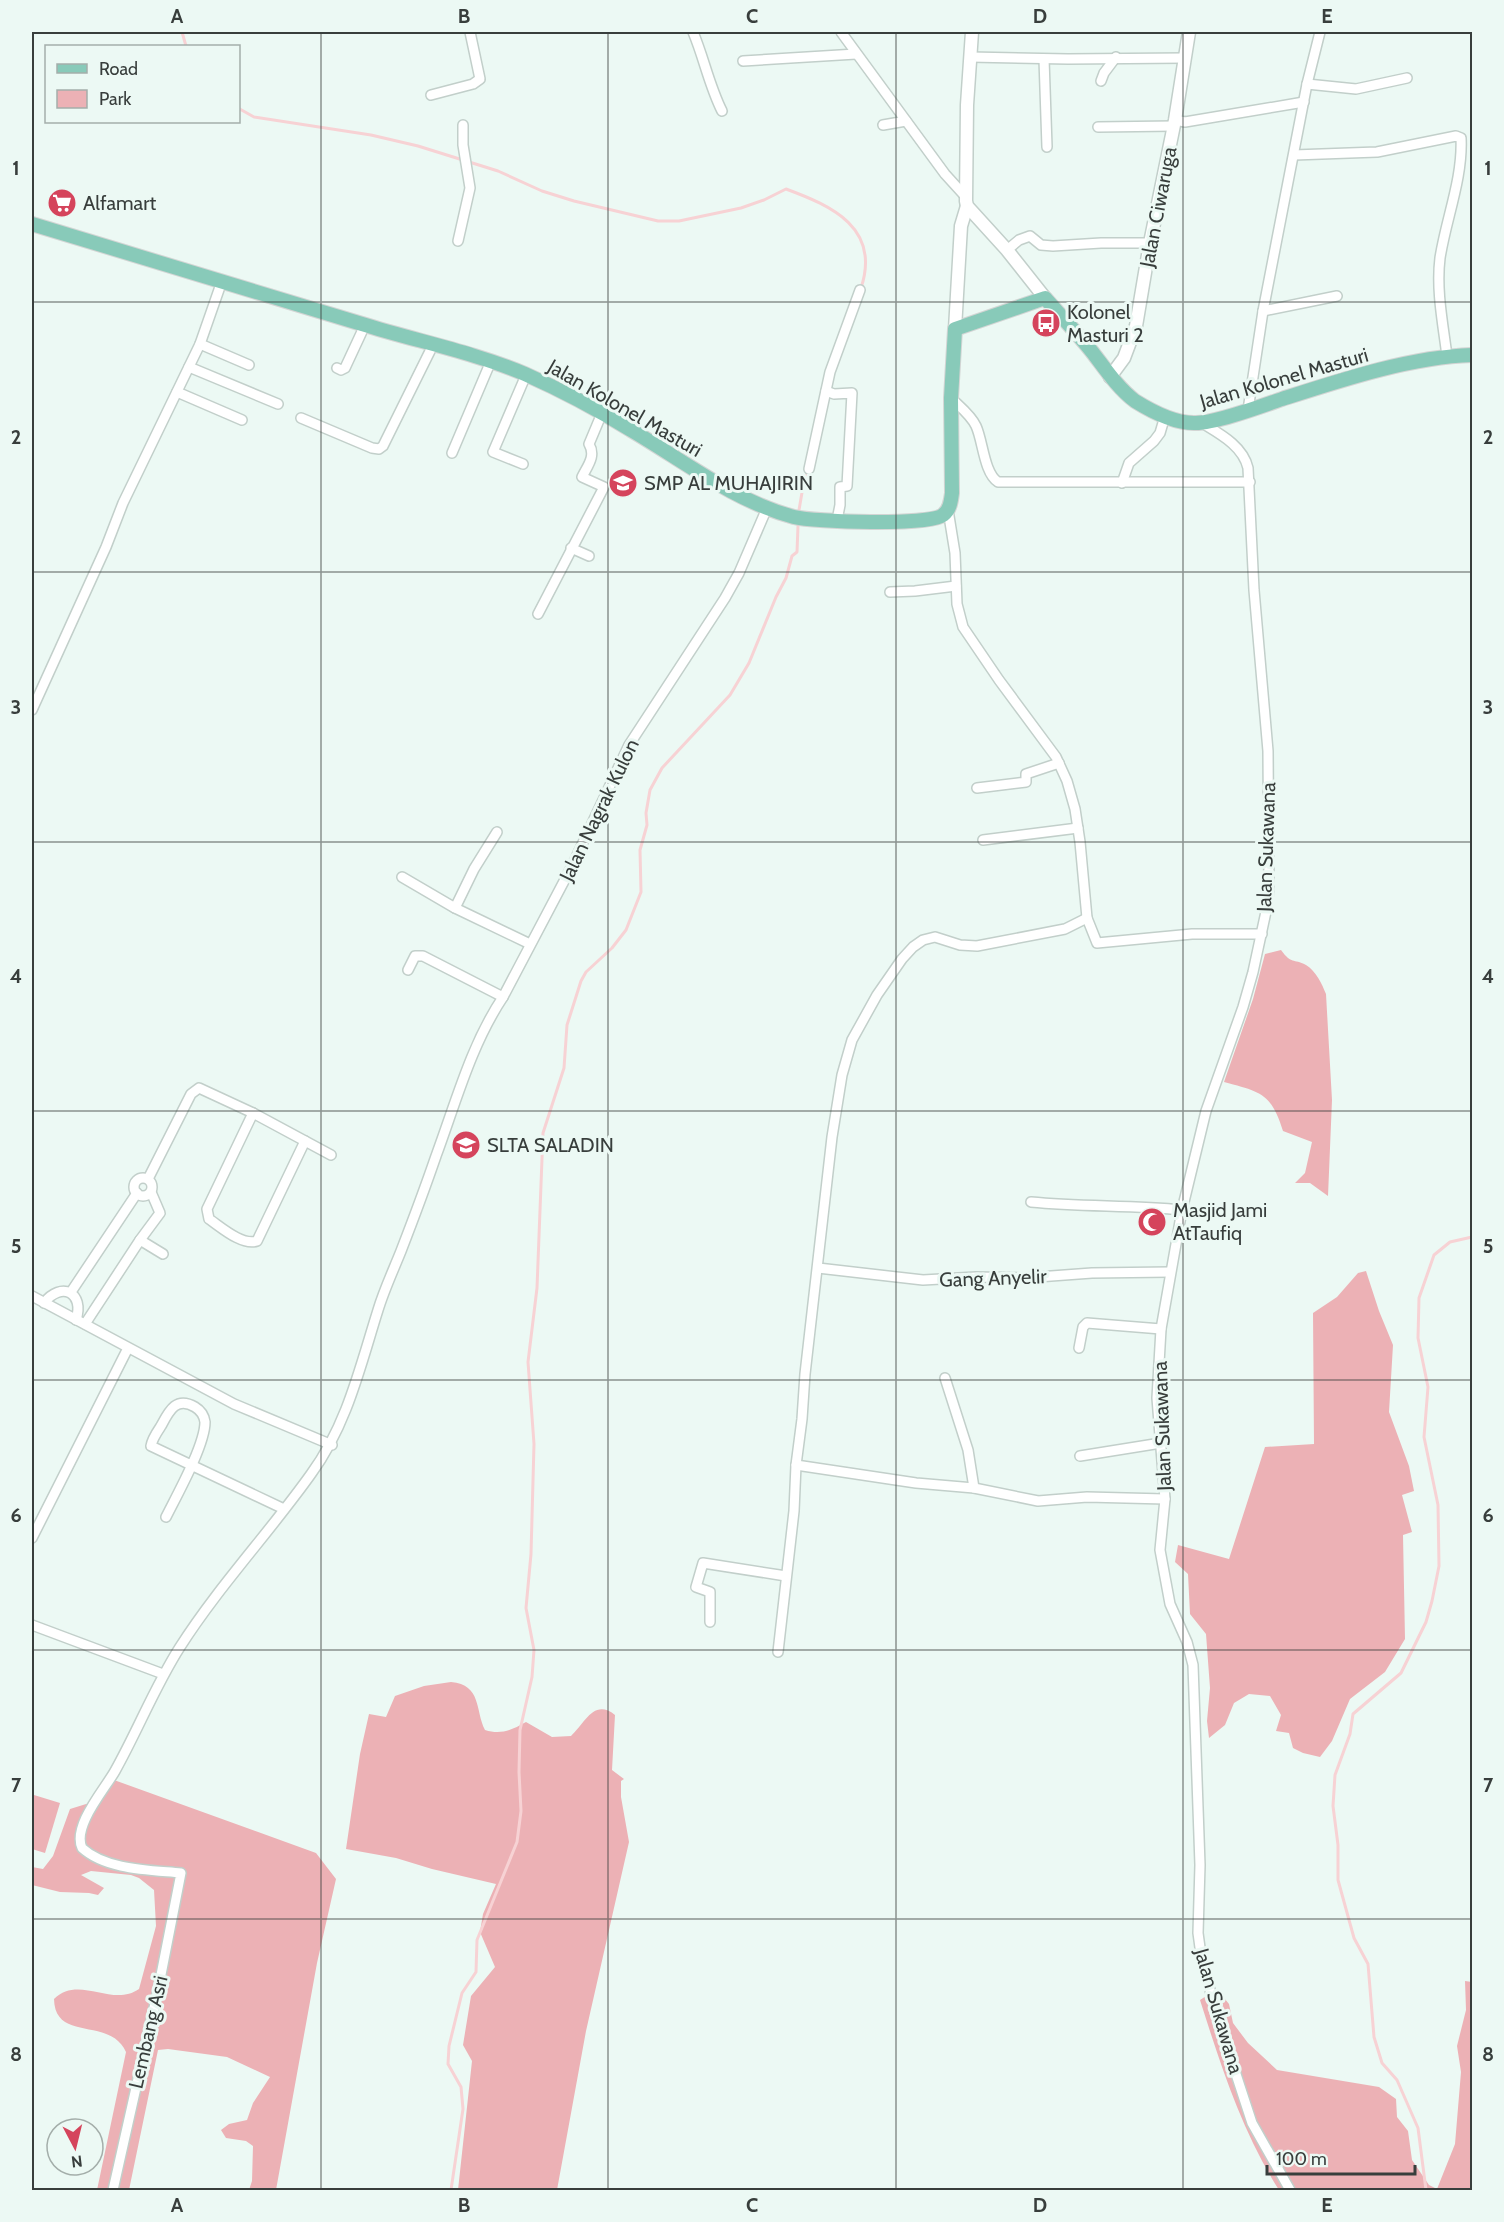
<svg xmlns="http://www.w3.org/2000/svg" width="1504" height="2222" font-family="Cabin,sans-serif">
  <rect width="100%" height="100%" fill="#ecf9f4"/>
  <g fill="#ecb1b5">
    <path d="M1281,950C1292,965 1293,958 1306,965C1316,971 1322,984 1326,994L1332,1100L1328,1196L1310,1183H1295L1305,1173L1312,1142L1283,1131C1271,1093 1261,1092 1224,1082L1253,999L1265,954Z"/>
    <path d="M1366,1271L1379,1311L1393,1345L1389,1412L1409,1466L1414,1491L1402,1495L1412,1532L1403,1535L1405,1639L1385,1672L1350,1699L1332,1741L1320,1757L1303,1753L1293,1748L1289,1733L1276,1731L1281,1715L1270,1696L1249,1694L1234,1703L1225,1725L1209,1738L1207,1721L1210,1688L1206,1634L1190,1614L1188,1574L1175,1562L1178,1545L1229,1559L1265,1447L1314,1444L1313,1313L1337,1297L1358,1273Z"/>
    <path d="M451,1682C482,1685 475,1710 485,1730C501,1735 512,1730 526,1722L552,1737L571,1736C585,1723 594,1698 615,1715L612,1770L624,1779L621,1781V1797L629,1842L586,2031L557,2190H458L472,2061L463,2045L471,1996L495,1967L480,1932L483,1914L496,1884L432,1869L396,1858L346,1849L360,1754L369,1714L386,1717L395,1696L424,1686Z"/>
    <path d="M114,1780L316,1853L336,1879L317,1963L276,2190H249L252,2181L253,2146L246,2141L226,2138L221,2130L229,2124L247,2120L253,2103L270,2077L227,2057L168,2049L158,2050L129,2190H97L126,2052C110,2016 55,2043 54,1999C79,1974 112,2008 139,1989L156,1926L154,1890L139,1878L131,1875L91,1871L81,1875L104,1888L98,1895L89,1893L60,1892L32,1885V1867L43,1869L53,1856L70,1809L99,1800Z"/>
    <path d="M34,1795L60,1803L45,1853L32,1849V1805Z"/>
    <path d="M1465,1981L1472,1982V2190H1279C1242,2132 1221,2066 1200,2000L1217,1989L1229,2004L1233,2023L1248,2043L1277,2070L1379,2087L1396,2099L1397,2117L1408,2131L1412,2160L1429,2185L1437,2189L1455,2144L1461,2072L1457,2046L1466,2010Z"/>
  </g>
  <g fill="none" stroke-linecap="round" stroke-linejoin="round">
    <g stroke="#f7d2d4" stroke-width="3">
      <path d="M182,32L186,46"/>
      <path d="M238,108L254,117L371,135L418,146L498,171L542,191L574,201L658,221H679L741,208L764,200L786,189C832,206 881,228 861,288"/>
      <path d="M799,510L804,481L808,472"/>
      <path d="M451,2190L463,2109L461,2087L448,2064L449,2046L462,1993L476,1972L477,1940L517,1842L521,1811L519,1772L520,1730L532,1677L534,1650L526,1608L531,1554L534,1444L528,1362L537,1288L543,1133L564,1068L567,1025L581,981L586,972L612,948L626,930L641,892L640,850L647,825L646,813L650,790L662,768L730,695L749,663L776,597L786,578L792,556L797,552L798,526"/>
      <path d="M1426,2190L1418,2128L1397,2080L1382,2063L1374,2037L1368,1964L1354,1938L1338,1880V1845L1333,1806L1335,1775L1350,1734L1353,1714L1401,1673L1426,1622L1432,1601L1439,1566L1438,1505L1424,1437L1428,1387L1418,1338L1419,1298L1434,1255L1450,1242L1472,1237"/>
    </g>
    <g stroke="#c2cfca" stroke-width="12">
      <g id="street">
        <path d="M693,32C704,58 709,85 722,111"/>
        <path d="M841,32L945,174L965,196"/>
        <path d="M970,57L1068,59L1185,58"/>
        <path d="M1044,59L1047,147"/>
        <path d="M743,61L856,54"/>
        <path d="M1101,81L1104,73L1116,57"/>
        <path d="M1307,84L1356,89L1407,78"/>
        <path d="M431,95L473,84L480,79L470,32"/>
        <path d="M1175,120L1185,122L1304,102"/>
        <path d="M883,125L906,121"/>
        <path d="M1098,127L1174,126"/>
        <path d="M1294,155L1377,152L1456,136L1461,138C1463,178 1446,219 1440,258C1436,290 1443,324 1447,356"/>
        <path d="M458,241L470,188L463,145V125"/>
        <path d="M1007,250L1019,240L1030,236L1041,245L1053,246L1101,243H1150"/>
        <path d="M1263,311L1337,296"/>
        <path d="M200,344L249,365"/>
        <path d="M189,367L278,404"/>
        <path d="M337,368L341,370L345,368L365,325"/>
        <path d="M826,391L834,394L852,393L847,486L840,487V505L837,520"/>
        <path d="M177,392L242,420"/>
        <path d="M951,398C959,406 971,415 976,426C983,441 984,473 998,482H1250"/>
        <path d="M1248,410L1263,311L1307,84L1320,32"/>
        <path d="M301,418L372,448L379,449L383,446L433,345"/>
        <path d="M1202,423C1220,434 1243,446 1248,468L1254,590L1268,751L1269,887L1267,907L1253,972L1243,1007L1206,1111L1182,1210L1161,1329L1157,1398L1165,1499L1160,1550L1170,1604L1187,1642L1193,1665L1200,1865L1198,1933L1201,1955L1216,2013L1252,2123L1290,2190"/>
        <path d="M452,453L491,361"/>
        <path d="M523,464L493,452L526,375"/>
        <path d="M809,469L830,372L860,290"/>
        <path d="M1122,483L1129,463L1154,441L1160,433L1165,416"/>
        <path d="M948,510L955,553L957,604L963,627L999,680L1056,757L1067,781L1075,809L1080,842L1087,918L1097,943L1192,934H1262"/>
        <path d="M571,548L589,556"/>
        <path d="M890,592L915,591L956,586"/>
        <path d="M538,614L604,487L582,477C588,465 596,456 589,444L602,413"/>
        <path d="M32,710L106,547L123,503L200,344L222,281"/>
        <path d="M977,788L1026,782V774L1059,763"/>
        <path d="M983,840L1078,828"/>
        <path d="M402,877L455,908L530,944"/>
        <path d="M455,908L474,869L497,832"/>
        <path d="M408,970L415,956H423L503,997"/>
        <path d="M253,1113L207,1209L209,1219C221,1227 242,1246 257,1241L305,1141"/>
        <circle cx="143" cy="1187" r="9"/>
        <path d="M148,1179L191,1094L199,1088L253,1113L331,1155"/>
        <path d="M1031,1202C1082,1207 1132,1205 1182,1210"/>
        <path d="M140,1240L160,1213L151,1192"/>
        <path d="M818,1268L923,1280L976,1277L1024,1278L1092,1273L1170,1272"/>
        <path d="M71,1292L137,1193"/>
        <path d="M32,1296L234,1404L332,1445"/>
        <path d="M44,1303C61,1281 85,1292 76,1320"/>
        <path d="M85,1324L140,1240L163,1254"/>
        <path d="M1079,1348L1083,1327L1087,1323L1161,1329"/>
        <path d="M945,1378L968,1450L974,1488"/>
        <path d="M1080,1456L1161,1443"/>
        <path d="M796,1465L916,1483L974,1488L1038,1501L1087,1497L1165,1499"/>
        <path d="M166,1517C177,1495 205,1445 205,1422C204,1415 200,1410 195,1407C176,1396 169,1411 161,1426C157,1432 152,1439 151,1446L284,1509"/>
        <path d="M32,1538L128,1348"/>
        <path d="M710,1622V1592L696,1587L703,1563L786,1576"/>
        <path d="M32,1625L163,1674"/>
        <path d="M778,1652L794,1511L796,1465L802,1419L805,1374L832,1137L842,1075L852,1040L877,995L902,959L913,947L923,940L935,937L960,945L977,946L1065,929L1087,918"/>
        <path d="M113,2190L158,1990L181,1873C150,1870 106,1870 82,1848C72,1826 105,1789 115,1771C138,1730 155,1686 180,1647C219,1586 269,1533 311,1474C347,1425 360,1367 378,1310C384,1290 393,1271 401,1251C413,1220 425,1188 436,1156C456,1102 471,1045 503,997L572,866L629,745L725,598L739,573L767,508"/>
      </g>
    </g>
    <g stroke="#c2cfca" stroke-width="15">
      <g id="secondary">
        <path d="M972,32L967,105L966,201L967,206L1007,250L1045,298"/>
        <path d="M955,329L961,226L967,206"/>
        <path d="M1110,377L1124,358L1136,326L1150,243L1175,120L1189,32"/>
      </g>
    </g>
    <g stroke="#d3d5d4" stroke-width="16">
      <path id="primary" d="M32,224C142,257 252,290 362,324C416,341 473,352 525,374C561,390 597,409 631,430C684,461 734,501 794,517C814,522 929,526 943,515C950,510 951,501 952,493L951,398L955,329L1045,298C1061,316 1078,334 1093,353C1106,370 1118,388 1135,401C1151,411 1175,423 1194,423C1213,424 1262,406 1282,399C1341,380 1410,357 1472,355"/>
    </g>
    <use href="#street" stroke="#fff" stroke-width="9"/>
    <use href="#secondary" stroke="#fff" stroke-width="12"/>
    <use href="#primary" stroke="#88cab9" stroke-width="14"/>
  </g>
  <path fill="none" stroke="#383e3c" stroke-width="1.5" stroke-opacity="0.55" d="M321,32V2190M608,32V2190M896,32V2190M1183,32V2190M32,302H1472M32,572H1472M32,842H1472M32,1111H1472M32,1380H1472M32,1650H1472M32,1919H1472"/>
  <defs>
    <g id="supermarket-disc" transform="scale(1.5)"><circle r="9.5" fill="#d5445c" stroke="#ecf9f4"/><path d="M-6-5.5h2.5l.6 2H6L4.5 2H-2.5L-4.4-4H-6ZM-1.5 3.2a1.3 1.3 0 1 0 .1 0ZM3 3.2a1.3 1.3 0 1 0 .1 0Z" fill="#fff"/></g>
    <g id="bus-disc" transform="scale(1.5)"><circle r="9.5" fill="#d5445c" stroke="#ecf9f4"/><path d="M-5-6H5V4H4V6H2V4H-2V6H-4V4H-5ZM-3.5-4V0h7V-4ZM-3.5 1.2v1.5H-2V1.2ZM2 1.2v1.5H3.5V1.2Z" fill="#fff"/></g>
    <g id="school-disc" transform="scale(1.5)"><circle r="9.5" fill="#d5445c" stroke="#ecf9f4"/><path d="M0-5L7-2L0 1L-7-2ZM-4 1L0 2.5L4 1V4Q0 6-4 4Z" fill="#fff"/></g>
    <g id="mosque-disc" transform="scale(1.5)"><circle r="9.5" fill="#d5445c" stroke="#ecf9f4"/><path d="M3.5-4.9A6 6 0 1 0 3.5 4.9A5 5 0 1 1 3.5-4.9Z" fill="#fff"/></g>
  </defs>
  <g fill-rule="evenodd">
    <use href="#supermarket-disc" x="62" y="203"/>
    <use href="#bus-disc" x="1046" y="323"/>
    <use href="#school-disc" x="623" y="483"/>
    <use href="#school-disc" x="466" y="1145"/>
    <use href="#mosque-disc" x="1152" y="1222"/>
  </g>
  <g text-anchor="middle" stroke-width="6" stroke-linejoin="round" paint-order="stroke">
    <g font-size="20" fill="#383e3c" stroke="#ecf9f4" text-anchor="start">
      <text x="83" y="210">Alfamart</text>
      <text x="1067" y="319">Kolonel<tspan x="1067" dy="23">Masturi 2</tspan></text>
      <text x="644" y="490">SMP AL MUHAJIRIN</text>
      <text x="487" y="1152">SLTA SALADIN</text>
      <text x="1173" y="1217">Masjid Jami<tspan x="1173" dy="23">AtTaufiq</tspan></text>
    </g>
    <g font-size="20" fill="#383e3c" stroke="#ecf9f4">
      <text transform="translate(1158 207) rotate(-79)" y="7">Jalan Ciwaruga</text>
      <text transform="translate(1284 378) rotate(-16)" y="7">Jalan Kolonel Masturi</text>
      <text transform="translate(625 408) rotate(30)" y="7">Jalan Kolonel Masturi</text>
      <text transform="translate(599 810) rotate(-64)" y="7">Jalan Nagrak Kulon</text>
      <text transform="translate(1266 847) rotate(-88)" y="7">Jalan Sukawana</text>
      <text transform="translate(993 1278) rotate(-2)" y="7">Gang Anyelir</text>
      <text transform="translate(1162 1426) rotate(-92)" y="7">Jalan Sukawana</text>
      <text transform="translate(1219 2011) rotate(74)" y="7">Jalan Sukawana</text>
      <text transform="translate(148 2032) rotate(-77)" y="7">Lembang Asri</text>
    </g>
  </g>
  <rect width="1504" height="2222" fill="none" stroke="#ecf9f4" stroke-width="66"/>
  <rect x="45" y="45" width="195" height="78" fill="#ecf9f4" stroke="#a4aeaa" stroke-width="1.5"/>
  <rect x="57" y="64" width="30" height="9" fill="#88cab9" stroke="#a4aeaa" stroke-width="1.5"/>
  <text x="99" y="75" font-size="18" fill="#383e3c">Road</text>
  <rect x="57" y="90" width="30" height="18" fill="#ecb1b5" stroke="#a4aeaa" stroke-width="1.5"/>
  <text x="99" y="105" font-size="18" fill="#383e3c">Park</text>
  <g transform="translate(75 2147) rotate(173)"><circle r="28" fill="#ecf9f4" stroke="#a4aeaa" stroke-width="1.5"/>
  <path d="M0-4.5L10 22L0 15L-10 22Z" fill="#d5445c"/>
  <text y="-9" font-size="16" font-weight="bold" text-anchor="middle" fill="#383e3c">N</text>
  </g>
  <path d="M1267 2165v9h148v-9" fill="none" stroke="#383e3c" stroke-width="3"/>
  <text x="1276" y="2165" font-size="18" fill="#383e3c" stroke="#ecf9f4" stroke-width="4.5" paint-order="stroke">100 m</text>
  <rect x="33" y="33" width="1438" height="2156" fill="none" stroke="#383e3c" stroke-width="2"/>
  <g font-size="20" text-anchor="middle" font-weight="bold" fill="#383e3c">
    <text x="177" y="23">A</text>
    <text x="464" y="23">B</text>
    <text x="752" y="23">C</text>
    <text x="1040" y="23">D</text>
    <text x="1327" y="23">E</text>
    <text x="16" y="175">1</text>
    <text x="1488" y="175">1</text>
    <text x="16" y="444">2</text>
    <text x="1488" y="444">2</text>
    <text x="16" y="714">3</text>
    <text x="1488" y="714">3</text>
    <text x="16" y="983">4</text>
    <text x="1488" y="983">4</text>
    <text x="16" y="1253">5</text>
    <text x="1488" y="1253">5</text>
    <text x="16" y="1522">6</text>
    <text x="1488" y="1522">6</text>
    <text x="16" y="1792">7</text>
    <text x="1488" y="1792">7</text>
    <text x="16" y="2061">8</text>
    <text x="1488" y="2061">8</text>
    <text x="177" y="2212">A</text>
    <text x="464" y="2212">B</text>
    <text x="752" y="2212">C</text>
    <text x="1040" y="2212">D</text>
    <text x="1327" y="2212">E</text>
  </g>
</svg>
